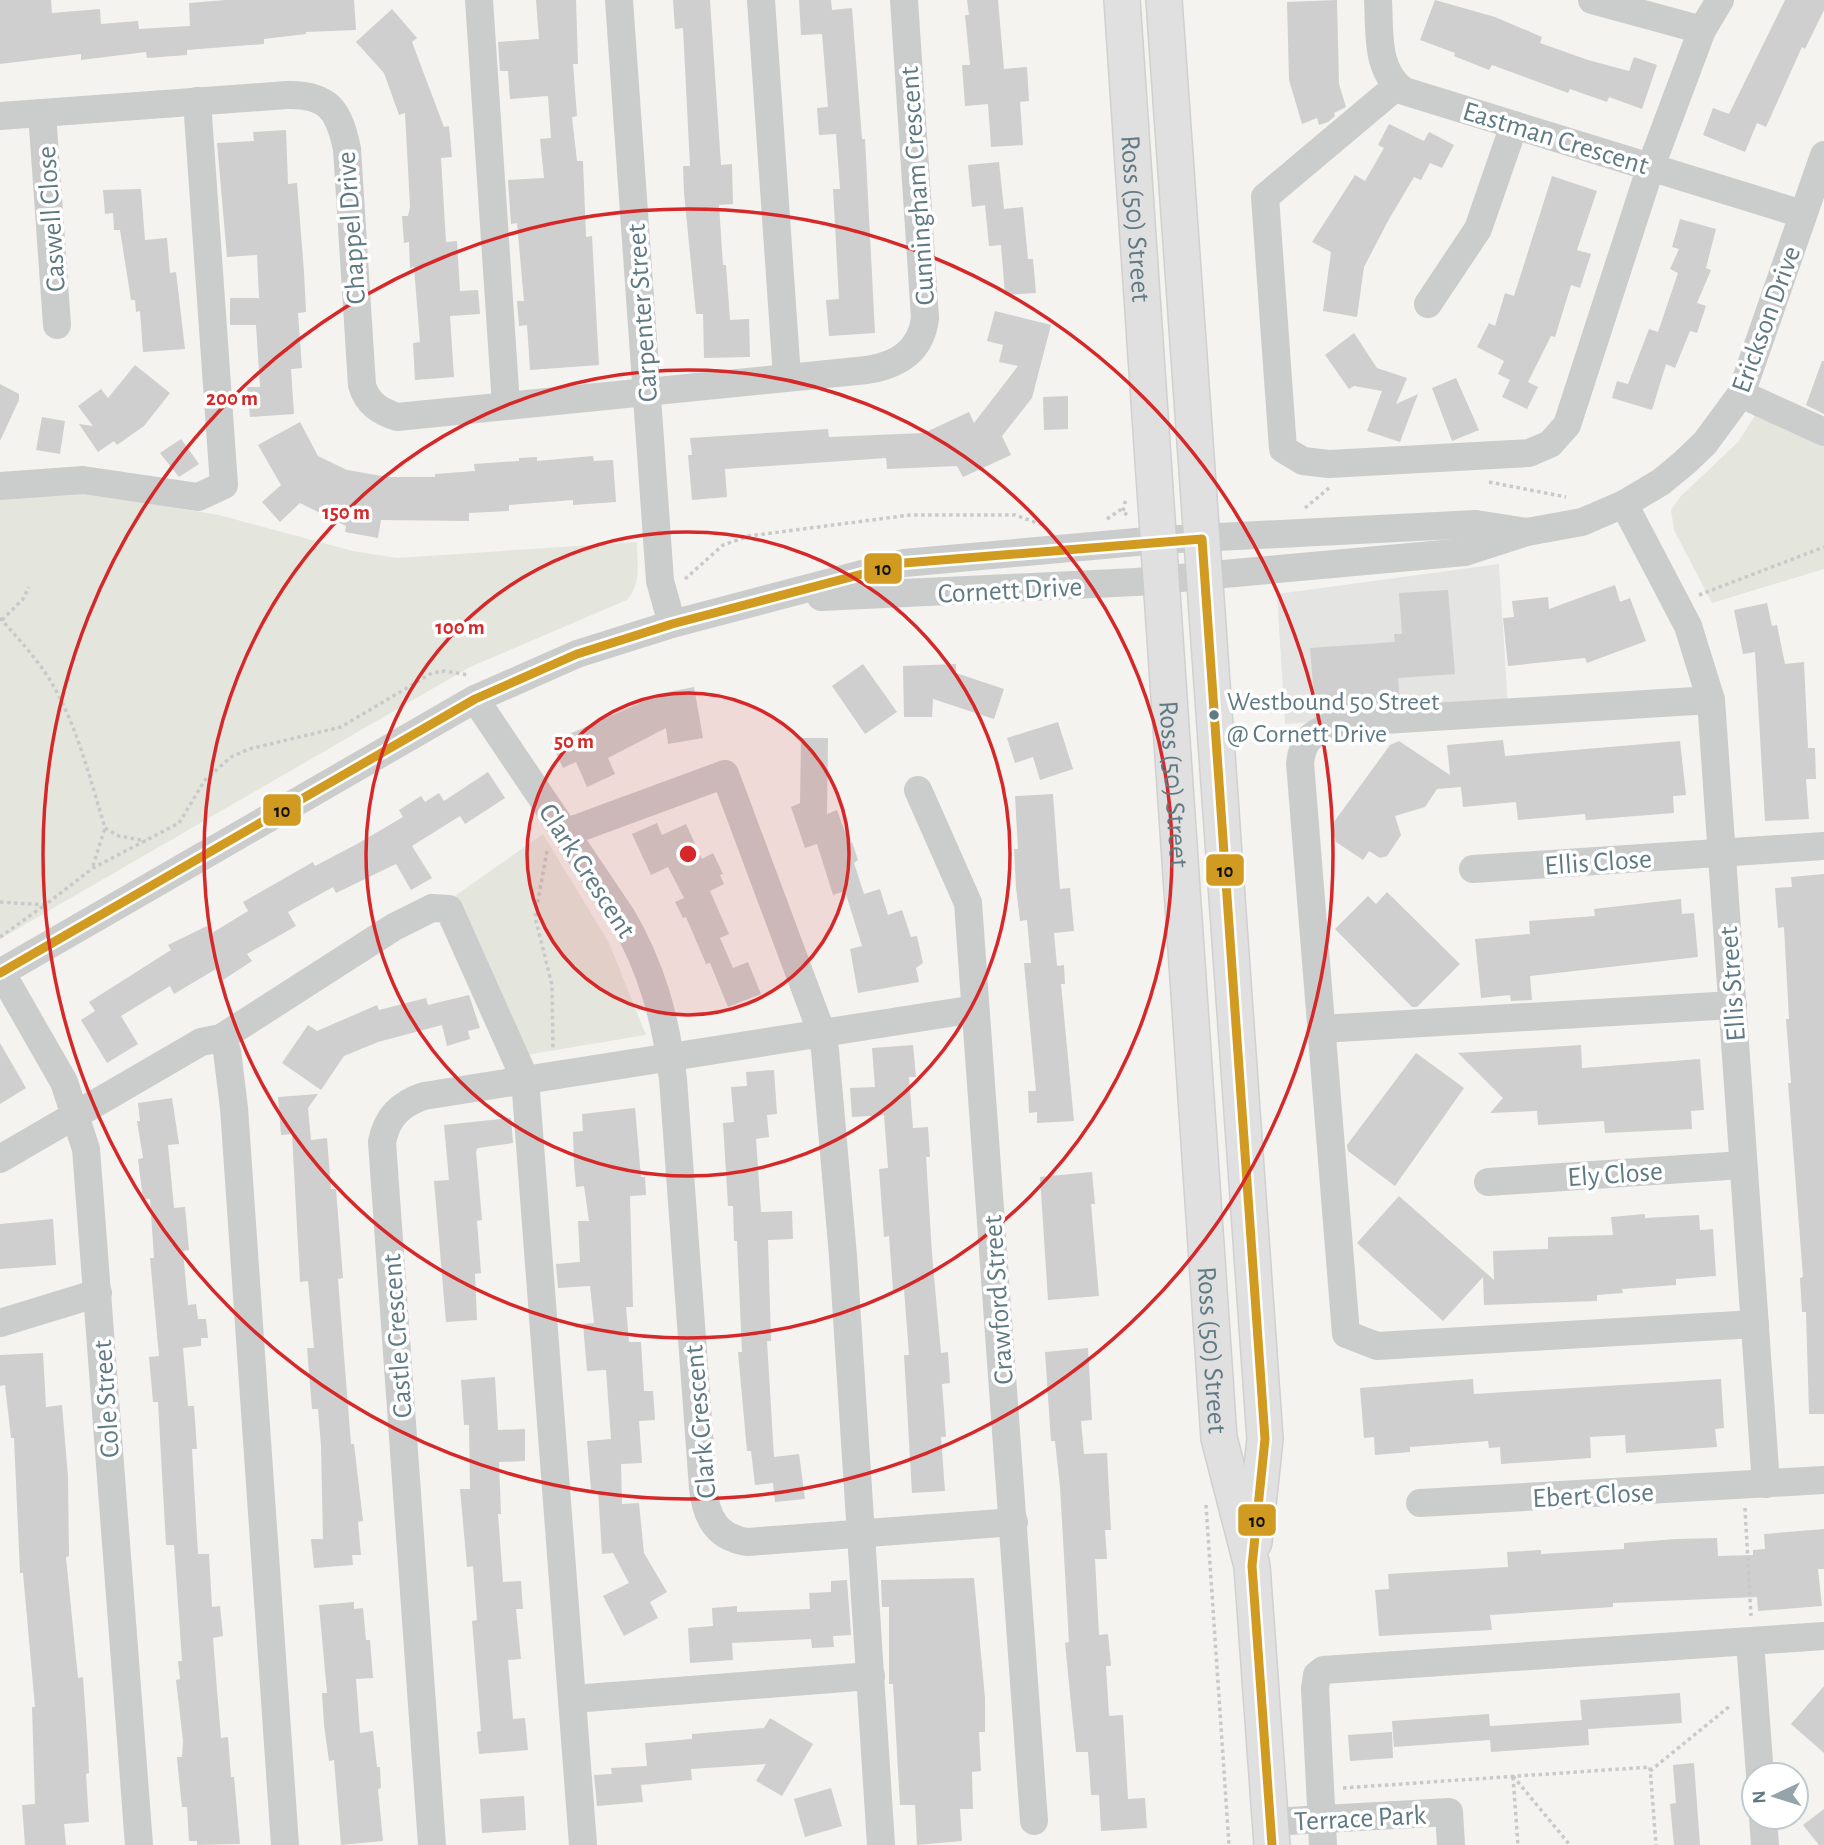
<svg xmlns="http://www.w3.org/2000/svg" width="1824" height="1845" font-family="'Alegreya Sans',sans-serif">
  <rect width="100%" height="100%" fill="#f4f3f0"/>
  <path fill="#e4e4e3" d="M1499,564L1508,707L1285,724L1277,594Z"/>
  <g fill="#e4e6de">
    <path d="M1758,411L1824,445V569L1712,603L1674,530L1671,510L1681,496L1738,442Z"/>
    <path d="M69,490L219,515L353,551L397,558L637,542C637,563 642,583 627,600L470,667L0,939V494Z"/>
    <path d="M543,834L609,943L646,1035L526,1055L456,895Z"/>
  </g>
  <g fill="#cecfce">
    <path d="M0,0H51L52,13L100,9L101,24L138,21L139,29L190,26L189,3L226,0H354L356,30L306,32V34L264,39V44L187,50V55L147,58L146,52L81,60V54L0,64Z"/>
    <path d="M536,0H576L578,64H573L577,116L572,117L577,161H583L586,237L592,236L599,365L530,370L527,325L519,326L517,301H524L517,223L511,224L508,180L544,178L540,139L551,138L548,96L510,99L508,71H500L498,42L539,39Z"/>
    <path d="M673,0H710L721,165L732,164L733,204L719,205L723,265H726L730,320L749,319L750,357L704,358L703,314H696L684,193L683,166H690L683,28L675,29Z"/>
    <path d="M799,0H831L832,10L852,8L862,139H865L875,333L829,336L826,300L839,299L833,189H840L836,134L819,135L817,108L828,107L822,34L801,35Z"/>
    <path d="M967,0H998L1004,69L1027,67L1029,101L1020,102L1023,145L991,147L988,104L965,106L962,65H970L965,15H969Z"/>
    <path d="M1337,0L1339,84L1346,107L1334,113L1335,116L1328,122L1319,125L1317,118L1302,124L1289,80L1287,2Z"/>
    <path d="M1435,0L1495,17L1542,37L1540,43L1588,60L1629,71L1634,57L1657,65L1642,109L1609,97L1607,102L1570,89L1568,93L1492,65L1489,70L1454,56L1455,53L1420,40Z"/>
    <path d="M1785,0H1824V10L1805,49L1802,47L1766,127L1757,123L1745,152L1703,135L1713,108L1729,114Z"/>
    <path d="M392,9L417,38L412,42L444,127L449,126L452,157L441,158L446,242L457,241L460,291L478,290L480,314L450,316L454,377L415,380L413,343L420,342L414,267L410,268L409,242L404,243L402,216H408L410,207L405,113L399,115L384,73L356,42Z"/>
    <path d="M1389,124L1424,141L1429,132L1454,145L1442,168L1430,163L1421,180L1414,177L1388,221L1364,267L1357,317L1323,311L1331,252L1312,242L1355,175L1365,181L1384,148L1378,145Z"/>
    <path d="M286,130L288,184L297,183L304,272L306,312L298,313L302,368L291,369L294,414L250,417L247,387H260L256,325H230V298H259L257,255L227,257L217,143L254,141L253,132Z"/>
    <path d="M999,162L1004,209L1023,207L1028,259H1033L1036,293L1005,295L1001,245L989,246L985,205L972,207L968,165Z"/>
    <path d="M1552,176L1597,191L1577,250L1591,254L1580,288L1571,285L1555,337L1551,336L1528,382L1538,387L1527,409L1502,397L1510,380L1498,374L1504,361L1477,347L1489,323L1495,326L1505,293L1514,296Z"/>
    <path d="M141,189L145,240L167,238L170,273L176,272L185,349L143,352L140,311L136,312L135,300H131L120,230H114L113,213L105,214L103,190Z"/>
    <path d="M1680,219L1716,229L1706,268L1711,270L1697,303L1706,306L1697,333L1690,331L1675,368L1666,364L1652,410L1612,398L1617,381L1628,384L1649,329L1658,332L1678,273L1670,269L1679,249L1672,247Z"/>
    <path d="M995,311L1051,325L1032,398L1002,436L1011,455L963,477L957,466L887,469L886,458L725,469L727,497L692,500L688,455H692L690,438L828,429L829,437L924,433L969,412L974,423L1018,366L999,362L1003,345L987,341Z"/>
    <path d="M1354,333L1377,368L1407,378L1396,404L1418,394L1400,442L1367,431L1382,391L1354,386L1349,389L1325,355Z"/>
    <path d="M1822,361H1824V414L1806,405Z"/>
    <path d="M135,365L170,393L144,426L117,445L114,441L98,452L79,424L93,426L78,406L101,389L108,398Z"/>
    <path d="M1456,378L1479,430L1452,441L1432,388Z"/>
    <path d="M0,384L19,394V400L0,441Z"/>
    <path d="M1068,396V429L1044,430L1043,397Z"/>
    <path d="M42,417L65,421L60,454L36,450Z"/>
    <path d="M300,422L318,456L347,470L388,477H435V474L475,471L474,464L519,461V458L537,457V461L593,456L594,461L613,460L616,502L573,505V500L509,505V511L469,513V521L381,520L378,538L345,532L346,526L300,503L280,522L262,502L281,485L258,445Z"/>
    <path d="M181,439L199,464L179,477L160,453Z"/>
    <path d="M1615,585L1620,602L1630,598L1646,641L1587,663L1585,658L1508,666L1503,618L1514,617L1512,601L1548,597L1549,609Z"/>
    <path d="M1448,590L1455,674L1398,678L1400,702L1315,708L1310,648L1395,642L1394,634H1402L1399,593Z"/>
    <path d="M1767,603L1772,626L1777,625L1785,664L1804,662L1808,748H1815L1816,779H1806L1809,819L1765,821L1755,652L1743,654L1734,610Z"/>
    <path d="M863,664L897,712L865,734L832,686Z"/>
    <path d="M956,664V673L1004,689L994,719L933,699L932,717H904L903,666Z"/>
    <path d="M694,687L703,738L668,744L666,728L608,758L615,774L587,787L576,762L563,768L551,742L663,693Z"/>
    <path d="M1058,722L1073,769L1040,780L1033,757L1015,763L1007,738Z"/>
    <path d="M801,738H828L827,814L837,810L849,843L852,842L858,860L854,863L864,894L880,889L888,915L902,910L911,937L917,936L923,963L916,968L919,982L858,993L850,949L862,946L845,891L833,895L817,844L805,848L791,807L800,803Z"/>
    <path d="M1503,740L1505,756L1680,741L1686,795L1673,796L1674,813L1586,820L1585,814L1518,820L1516,802L1463,807L1461,787L1437,789L1425,807L1395,816L1401,835L1387,856L1380,858L1369,851L1363,860L1336,842L1331,826L1390,745L1399,741L1450,775L1447,745Z"/>
    <path d="M488,772L505,798L465,824L460,816L412,846L432,878L411,890L396,864L336,893L333,887L288,912L296,926L247,954L252,961L223,980L216,969L174,994L170,986L121,1016L138,1044L107,1063L81,1020L95,1011L89,1002L171,950L168,945L207,926L212,933L248,911L243,902L313,862L315,866L357,844L403,817L399,810L421,796L425,802L439,793L444,801Z"/>
    <path d="M1053,794L1060,889L1070,888L1074,931L1054,933L1057,966L1064,965L1065,984H1061L1074,1121L1037,1123V1112L1029,1113L1028,1091H1036L1024,963H1031L1027,920L1020,921L1016,887L1014,849H1018L1015,796Z"/>
    <path d="M657,823L662,835L686,824L702,859L713,853L723,874L720,875L724,884L710,891L729,934L720,938L733,968L748,962L761,994L728,1007L710,963L706,964L686,917L683,918L675,902L684,898L668,867L651,875L632,834Z"/>
    <path d="M1824,874V1414H1809L1806,1312H1802L1800,1278L1803,1277L1788,1083H1791L1786,1019H1789L1784,927L1778,928L1775,888L1792,887L1791,877Z"/>
    <path d="M1387,892L1460,964L1417,1007H1412L1335,929L1368,896L1376,904Z"/>
    <path d="M1681,899L1682,914L1694,913L1698,957L1530,976L1532,1000L1511,1001L1510,995L1481,998L1475,939L1530,934L1529,921L1595,916L1594,909Z"/>
    <path d="M469,995L480,1028L468,1031L470,1039L447,1046L442,1025L378,1042L344,1056L321,1090L282,1063L308,1025L317,1031L377,1005L379,1010L426,998L428,1005Z"/>
    <path d="M0,1043L26,1088L0,1104Z"/>
    <path d="M913,1045L916,1077H909L913,1128L928,1127L930,1157H926L932,1254L941,1353L948,1352L950,1383L942,1384L946,1437H941L945,1491L912,1493L904,1355H909L904,1289L893,1290L889,1236L884,1237L879,1169L888,1168L884,1115L852,1117L850,1088L875,1087L872,1048Z"/>
    <path d="M1581,1045L1582,1068L1700,1059L1704,1110L1691,1111L1692,1129L1605,1133L1604,1121L1538,1125L1537,1111L1490,1113L1503,1098L1458,1053Z"/>
    <path d="M1416,1053L1464,1088L1395,1186L1348,1151L1347,1145Z"/>
    <path d="M774,1070L777,1114L767,1115L769,1137L756,1139L761,1212L792,1211L793,1239L768,1240L771,1341H767L774,1457L799,1454L805,1499L775,1502L773,1483L755,1485L751,1451H747L738,1352H742L737,1241H734L733,1206H728L723,1123L734,1122L731,1087L747,1086L746,1072Z"/>
    <path d="M318,1094L308,1108L311,1140L327,1138L331,1189H336L343,1278L338,1279L351,1444H354L363,1521L358,1522L361,1555H352L353,1565L314,1568L311,1539H323L321,1446L318,1409H312L307,1348H314L308,1281L300,1282L292,1134L281,1135L278,1097Z"/>
    <path d="M172,1098L179,1144L168,1145L174,1208L185,1207L189,1250L183,1251L188,1305L196,1304L198,1319H206L208,1338H201V1346L183,1348L188,1406H194L197,1449H192L198,1554H209L212,1607L220,1606L223,1636L213,1638L217,1690L221,1738L228,1737L231,1777H234L240,1844L197,1845V1841H189L187,1807H182L179,1779L177,1757H182L183,1741L176,1680L180,1679L178,1661H182L174,1545H166L158,1402H153L149,1357L159,1356L150,1258H154L150,1199H143L138,1159L143,1158L137,1121H140L138,1103Z"/>
    <path d="M635,1108L641,1177H645L646,1195L630,1196L633,1307H626L629,1342H641L644,1391H653L655,1420L639,1421L642,1463L621,1464L622,1504L639,1503L644,1553L667,1592L650,1602L658,1618L624,1636L603,1596L629,1583L613,1553L602,1554L598,1490H591L587,1441L611,1439L606,1370L587,1371L583,1324L594,1323L590,1286L558,1288L556,1264L580,1262L578,1221H589L584,1186L576,1187L574,1164L573,1132L583,1131L582,1114Z"/>
    <path d="M511,1118L513,1143L478,1148L476,1151L482,1220L477,1221L481,1273L475,1274L477,1320L446,1322L434,1181L449,1180L444,1125Z"/>
    <path d="M1092,1172L1095,1204H1091L1099,1296L1048,1300L1040,1177Z"/>
    <path d="M1399,1196L1494,1280L1493,1251L1548,1249V1237L1613,1235L1611,1217L1645,1214V1218L1699,1215L1700,1230L1713,1229L1716,1276L1676,1279V1285L1622,1289L1623,1293L1597,1295V1301L1484,1305L1483,1277L1443,1321L1357,1243Z"/>
    <path d="M53,1219L56,1265L0,1269V1224Z"/>
    <path d="M1088,1348L1092,1420L1081,1421L1084,1454L1107,1453L1111,1530H1105L1107,1559H1095L1099,1635L1108,1634L1111,1666H1106L1109,1716L1123,1715L1128,1799L1145,1798L1147,1828L1101,1831L1099,1795H1091L1088,1752H1076L1072,1714L1065,1643L1069,1642L1060,1487L1055,1441H1051L1045,1352Z"/>
    <path d="M43,1353L46,1407L62,1405L68,1477L69,1556L66,1557L78,1678L83,1677L88,1750L89,1773L86,1774L89,1822L64,1824L66,1845H25L22,1805L35,1804L32,1707H35L23,1573H20L14,1438H11L5,1385L0,1386V1355Z"/>
    <path d="M495,1377L498,1430L525,1429V1461L499,1462L501,1514H498L503,1582L521,1581L523,1609H516L521,1659L508,1660L513,1719L525,1718L528,1750L479,1754L477,1732L481,1731L472,1621L477,1620L473,1566L467,1567L460,1489H470L469,1425H464L461,1380Z"/>
    <path d="M1473,1379L1474,1394L1721,1379L1724,1428L1715,1429L1717,1447L1626,1453L1625,1435L1590,1437L1591,1458L1501,1464L1500,1447L1489,1448L1488,1441L1410,1447V1452L1375,1455L1374,1437L1364,1438L1360,1388Z"/>
    <path d="M1824,1529V1569H1818L1822,1606L1758,1611L1757,1597L1613,1603V1607L1490,1615L1492,1630L1379,1636L1375,1590L1389,1589L1388,1574L1508,1567L1507,1552L1541,1550V1554L1624,1549V1543L1677,1539L1717,1538L1718,1556L1753,1555V1550L1765,1549L1764,1534Z"/>
    <path d="M974,1578L985,1698V1732H979L981,1771L972,1772L973,1809H960L962,1841L917,1845L915,1805H900L893,1684H889V1607H882L881,1580Z"/>
    <path d="M847,1580L851,1635L833,1636L834,1647L812,1648L811,1639L732,1643L733,1660L690,1663L688,1628L713,1626L712,1608L737,1606V1612L810,1609L809,1593L831,1592V1581Z"/>
    <path d="M354,1602V1609L363,1608L366,1640H370L373,1678L356,1679L360,1733L373,1731L377,1767H380L381,1788L378,1789L383,1841L341,1845L334,1760L329,1761L324,1725L322,1693H327L319,1605Z"/>
    <path d="M1824,1686V1753L1791,1724Z"/>
    <path d="M1680,1693L1682,1723L1588,1729L1589,1745L1491,1752L1490,1740L1394,1747L1392,1721L1489,1714L1490,1726L1582,1720L1580,1700Z"/>
    <path d="M770,1718L813,1744L782,1796L756,1781L766,1764L691,1769L692,1780L641,1785L643,1802L597,1806L594,1775L612,1774L611,1768L647,1766L645,1743L692,1739V1734L764,1728Z"/>
    <path d="M1392,1732L1393,1758L1350,1761L1348,1735Z"/>
    <path d="M1694,1763L1700,1845H1674L1670,1804L1676,1803L1673,1765Z"/>
    <path d="M831,1788L842,1826L805,1837L794,1799Z"/>
    <path d="M524,1796L526,1830L482,1833L480,1799Z"/>
    <path d="M1824,1809V1845H1819L1803,1825Z"/>
  </g>
  <g fill="none" stroke-linecap="round" stroke-linejoin="round">
    <g stroke="#cfd0cf" stroke-width="38">
      <g id="major">
        <path id="s1" d="M1122,0L1219,1438L1252,1566L1272,1845"/>
        <path d="M1164,0L1265,1439L1254,1542"/>
      </g>
    </g>
    <g stroke="#c8c9ca" stroke-width="3.5" stroke-dasharray="3.5 3.5" stroke-linecap="butt">
      <path d="M1489,482L1566,497"/>
      <path d="M1305,508L1329,488"/>
      <path d="M1123,511L1126,498"/>
      <path d="M1107,519L1120,510L1129,516"/>
      <path d="M685,579L723,545L749,536L910,515H1015L1043,525"/>
      <path d="M1699,595L1824,547"/>
      <path d="M0,618C14,634 29,650 42,668C74,713 89,775 105,828L119,836L146,841"/>
      <path d="M2,620L23,599L29,587"/>
      <path d="M547,851L535,917L552,985L553,1050"/>
      <path d="M93,866L105,828"/>
      <path d="M0,902L45,905L93,868L179,823L205,780L231,757L249,749L341,727L432,673L445,671L468,675"/>
      <path d="M0,937L45,905"/>
      <path d="M1206,1505L1229,1845"/>
      <path d="M1745,1508L1751,1616"/>
      <path d="M1650,1771L1730,1706"/>
      <path d="M1513,1776L1570,1845"/>
      <path d="M1513,1777L1518,1845"/>
      <path d="M1343,1788L1650,1767L1656,1845"/>
    </g>
    <g stroke="#cbcccc" stroke-width="28">
      <path d="M479,0L506,405"/>
      <path d="M619,0L660,581L672,624"/>
      <path d="M761,0L787,377"/>
      <path d="M1378,0C1380,31 1375,71 1404,91L1802,214"/>
      <path d="M1592,0L1702,30"/>
      <path d="M1397,86L1265,197L1283,449L1303,461L1329,464L1529,453L1550,444L1567,425L1651,166L1702,30L1720,0"/>
      <path d="M42,113L57,325"/>
      <path d="M0,116L287,95C329,94 339,111 347,149L362,385C367,403 379,411 397,417L867,370C898,365 921,351 925,318L904,0"/>
      <path d="M1428,304L1478,229L1514,125"/>
      <path d="M1741,394L1824,432"/>
      <path d="M0,486L83,480L198,497L224,485L197,101"/>
      <path d="M1624,504L1688,626L1711,700L1766,1484"/>
      <path d="M821,597L1136,582L1465,552L1527,532L1582,522L1624,504L1661,482L1684,463L1705,443L1741,394L1824,155"/>
      <path d="M475,699L622,917C652,968 666,1020 673,1079L703,1488C706,1517 716,1537 747,1542L1014,1522"/>
      <path d="M1711,700L1336,723C1313,734 1303,737 1300,763L1346,1334L1377,1346L1755,1324"/>
      <path d="M918,790L968,903L1034,1821"/>
      <path d="M565,833L725,774L821,1031L825,1050L843,1256L881,1845"/>
      <path d="M1473,869L1824,846"/>
      <path d="M1,972L64,1082L86,1149L139,1845"/>
      <path d="M0,973L475,699L577,654L672,624L904,563L1159,540L1476,524L1527,532"/>
      <path d="M1321,1029L1733,1005"/>
      <path d="M221,1038L227,1051L234,1108L285,1845"/>
      <path d="M0,1159L201,1042L221,1038L394,927L432,908L449,909L525,1079L583,1845"/>
      <path d="M1488,1182L1743,1165"/>
      <path d="M0,1323L98,1293"/>
      <path d="M1420,1503L1824,1480"/>
      <path d="M1750,1642L1760,1775"/>
      <path d="M573,1699L871,1676"/>
      <path d="M1763,1817L1765,1845"/>
      <path d="M1270,1822L1449,1812L1451,1845"/>
      <path d="M432,1845L382,1142C387,1117 400,1104 424,1096L975,1009"/>
      <path d="M1323,1845L1315,1688L1317,1675L1323,1670L1824,1636"/>
    </g>
    <use href="#major" stroke="#e0e0e0" stroke-width="35"/>
    <g stroke="#fff" stroke-width="14">
      <path id="bus-1" d="M0,973L475,699L577,654L672,624L904,563L1202,539L1265,1439L1252,1566L1272,1845"/>
    </g>
    <use href="#bus-1" stroke="#d19b21" stroke-width="9"/>
  </g>
  <circle cx="688" cy="854" r="161" fill="#d62828" fill-opacity=".12"/>
  <g fill="none" stroke="#d62828" stroke-width="3.5">
    <circle cx="688" cy="854" r="161"/>
    <circle cx="688" cy="854" r="322"/>
    <circle cx="688" cy="854" r="484"/>
    <circle cx="688" cy="854" r="645"/>
  </g>
  <circle fill="#607a84" stroke="#fff" stroke-width="2.5" cx="1214" cy="715" r="6"/>
  <g text-anchor="middle" stroke-width="7" stroke-linejoin="round" paint-order="stroke">
    <g font-size="26" fill="#607a84" stroke="#fff" text-anchor="start">
      <text x="1227" y="710">Westbound 50 Street<tspan x="1227" dy="32">@ Cornett Drive</tspan></text>
    </g>
    <g font-size="28" fill="#607a84" stroke="#fff">
      <text transform="translate(1556 137) rotate(17)" y="10">Eastman Crescent</text>
      <text transform="translate(916 186) rotate(-94)" y="10">Cunningham Crescent</text>
      <text transform="translate(50 219) rotate(-94)" y="10">Caswell Close</text>
      <text dy="10" stroke="none"><textPath href="#s1" startOffset="219">Ross (50) Street</textPath></text>
      <text transform="translate(350 228) rotate(-94)" y="10">Chappel Drive</text>
      <text transform="translate(641 313) rotate(-94)" y="10">Carpenter Street</text>
      <text transform="translate(1765 319) rotate(-70)" y="10">Erickson Drive</text>
      <text transform="translate(1010 589) rotate(-3)" y="10">Cornett Drive</text>
      <text dy="10" stroke="none"><textPath href="#s1" startOffset="786">Ross (50) Street</textPath></text>
      <text transform="translate(1598 861) rotate(-4)" y="10">Ellis Close</text>
      <text transform="translate(588 870) rotate(57)" y="10">Clark Crescent</text>
      <text transform="translate(1731 984) rotate(-94)" y="10">Ellis Street</text>
      <text transform="translate(1615 1173) rotate(-4)" y="10">Ely Close</text>
      <text transform="translate(997 1300) rotate(-94)" y="10">Crawford Street</text>
      <text transform="translate(396 1336) rotate(-94)" y="10">Castle Crescent</text>
      <text dy="10" stroke="none"><textPath href="#s1" startOffset="1353">Ross (50) Street</textPath></text>
      <text transform="translate(105 1399) rotate(-94)" y="10">Cole Street</text>
      <text transform="translate(699 1422) rotate(-95)" y="10">Clark Crescent</text>
      <text transform="translate(1593 1494) rotate(-3)" y="10">Ebert Close</text>
      <text transform="translate(1360 1817) rotate(-3)" y="10">Terrace Park</text>
    </g>
  </g>
  <circle cx="688" cy="854" r="10" fill="#d62828" stroke="#fff" stroke-width="3.5"/>
  <g font-size="21" text-anchor="middle" font-weight="bold" fill="#d62828" stroke="#fff" stroke-width="7" stroke-linejoin="round" paint-order="stroke">
    <text x="232" y="405">200 m</text>
    <text x="346" y="519">150 m</text>
    <text x="460" y="634">100 m</text>
    <text x="574" y="748">50 m</text>
  </g>
  <g stroke="#fff" stroke-width="2.5">
    <rect x="863" y="552" width="40" height="33" rx="7" fill="#d19b21"/>
    <rect x="262" y="793" width="40" height="34" rx="7" fill="#d19b21"/>
    <rect x="1205" y="853" width="40" height="34" rx="7" fill="#d19b21"/>
    <rect x="1237" y="1503" width="40" height="34" rx="7" fill="#d19b21"/>
  </g>
  <g font-size="19" text-anchor="middle" font-weight="bold" fill="#111">
    <text x="883" y="575">10</text>
    <text x="282" y="817">10</text>
    <text x="1225" y="877">10</text>
    <text x="1257" y="1527">10</text>
  </g>
  <g transform="translate(1775 1796) rotate(266)"><circle r="33" fill="#ffffff" stroke="#bfcace" stroke-width="2"/>
  <path d="M0-5L12 26L0 18L-12 26Z" fill="#94a4aa"/>
  <text y="-10" font-size="19" font-weight="bold" text-anchor="middle" fill="#607a84">N</text>
  </g>
</svg>
